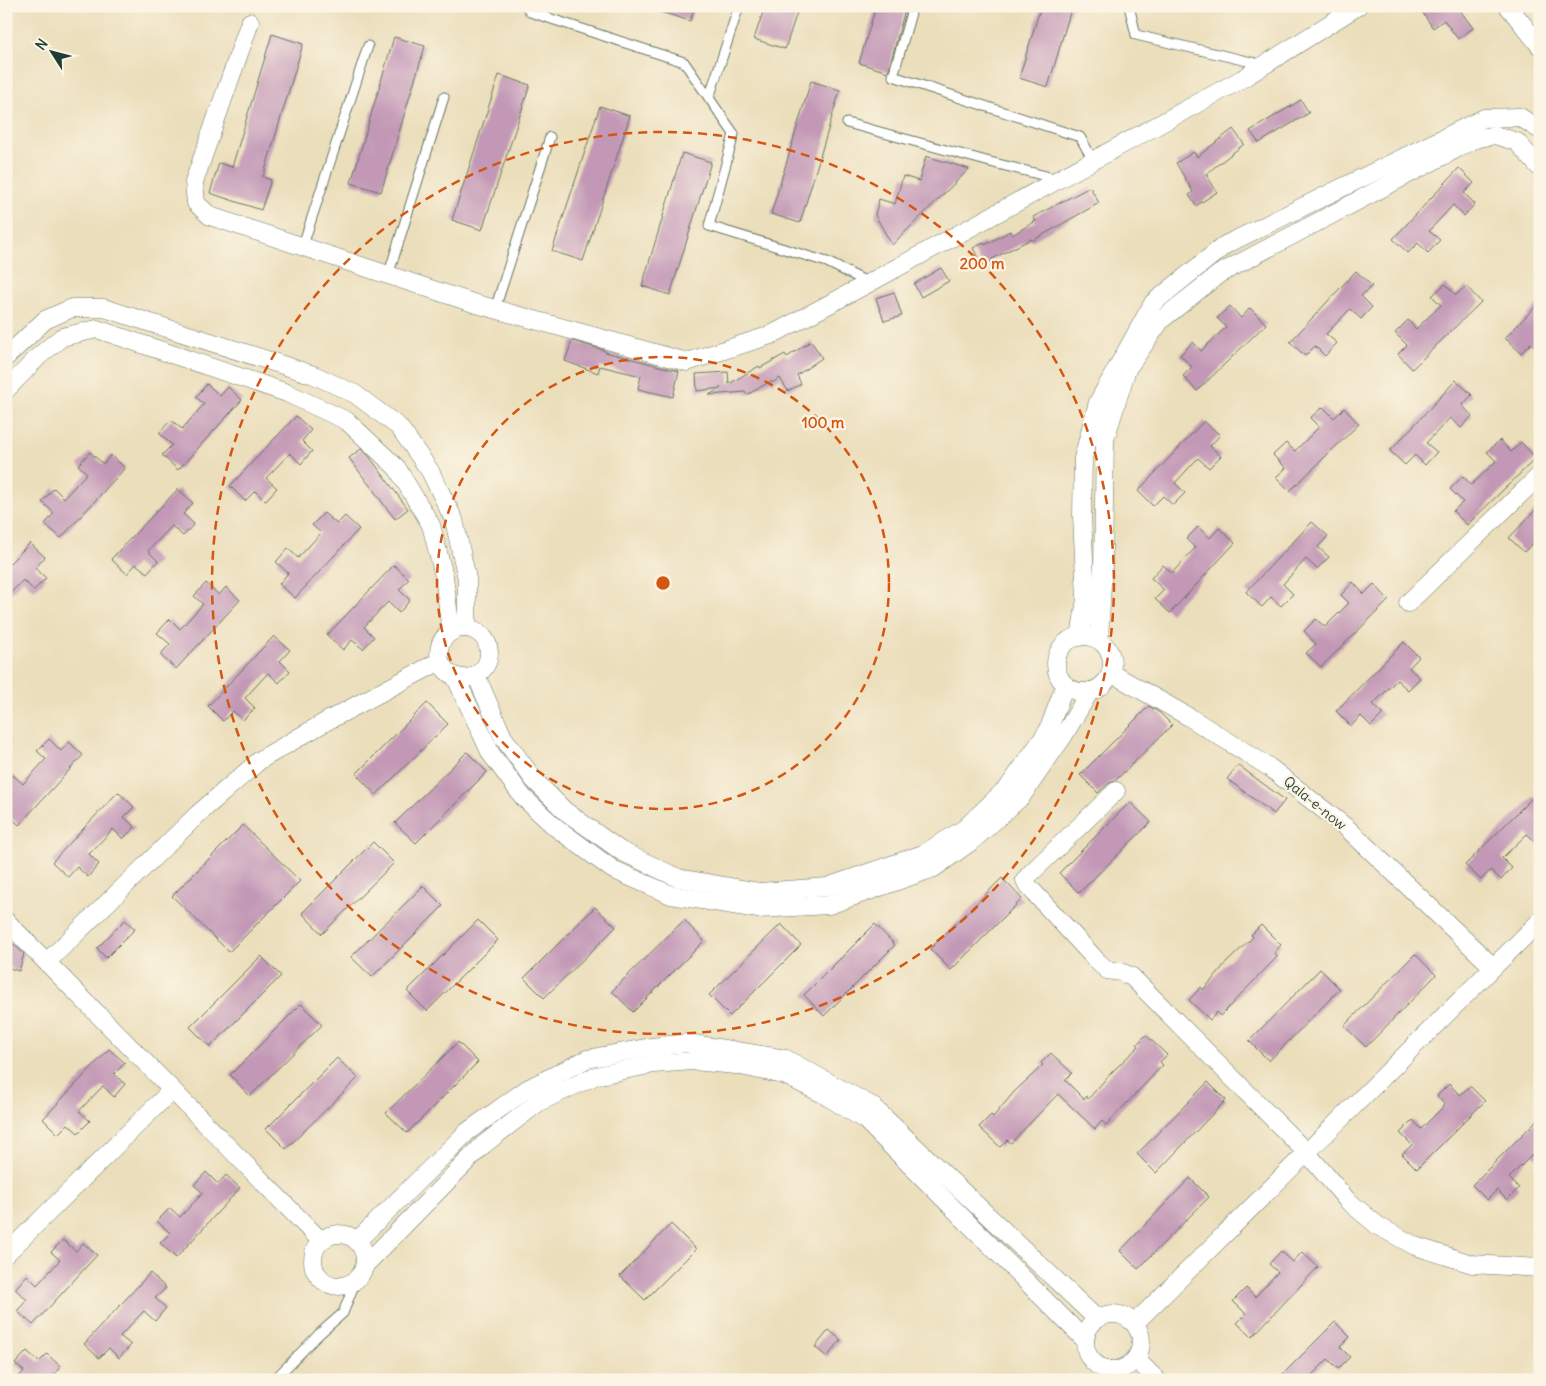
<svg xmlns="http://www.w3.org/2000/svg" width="1546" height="1386" font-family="Delius,sans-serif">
  <rect width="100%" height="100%" fill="#fcf5e5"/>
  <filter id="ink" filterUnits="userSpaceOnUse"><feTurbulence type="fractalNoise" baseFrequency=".02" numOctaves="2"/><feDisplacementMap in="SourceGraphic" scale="10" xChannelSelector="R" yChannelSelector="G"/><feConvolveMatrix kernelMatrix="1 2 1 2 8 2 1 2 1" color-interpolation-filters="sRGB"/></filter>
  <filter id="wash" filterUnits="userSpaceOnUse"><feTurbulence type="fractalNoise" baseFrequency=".0096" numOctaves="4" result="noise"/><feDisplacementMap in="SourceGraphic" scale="20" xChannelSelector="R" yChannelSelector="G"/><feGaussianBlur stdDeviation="1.12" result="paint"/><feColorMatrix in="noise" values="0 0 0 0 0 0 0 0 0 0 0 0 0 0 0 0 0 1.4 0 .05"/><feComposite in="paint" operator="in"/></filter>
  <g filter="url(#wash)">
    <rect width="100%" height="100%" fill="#ebdebb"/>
    <g id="blocks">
      <g fill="#c298b6">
        <path d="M652,6H695L690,21L652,9Z"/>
        <path d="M765,6H799L785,49L754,39Z"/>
        <path d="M876,6H906L888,72L859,63Z"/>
        <path d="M1041,6H1072L1048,87L1019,78Z"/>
        <path d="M1418,6H1463L1459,9L1473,28L1458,39L1444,20L1433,28Z"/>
        <path d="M272,34L303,44L263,177L271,180L261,210L210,193L219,163L232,167Z"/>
        <path d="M394,37L425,46L381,192L351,183Z"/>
        <path d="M499,75L530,85L482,230L452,220Z"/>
        <path d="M811,81L840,90L800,223L771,214Z"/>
        <path d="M1301,100L1309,113L1259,143L1250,131Z"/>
        <path d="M600,106L630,116L583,261L552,251Z"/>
        <path d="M1233,129L1244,144L1206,174L1217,192L1196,206L1189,195L1193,192L1176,163L1194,152L1197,157Z"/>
        <path d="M682,153L711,162L670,295L642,286Z"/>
        <path d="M926,156L969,169L892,245L875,215L879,199L895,204L903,176L919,181Z"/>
        <path d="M1459,168L1474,183L1464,193L1475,204L1464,216L1453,205L1429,231L1440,240L1428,253L1418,243L1408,253L1393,239Z"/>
        <path d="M1090,187L1099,203L1032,241L1031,239L992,259L993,261L982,266L973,248L984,243L985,245L1010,231L1012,235L1036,221L1033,217Z"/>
        <path d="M941,268L949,281L921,297L914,284Z"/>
        <path d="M1356,271L1372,286L1361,296L1372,307L1361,319L1350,309L1326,334L1337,343L1325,356L1315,346L1305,356L1290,342Z"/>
        <path d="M1445,284L1456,295L1466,286L1481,302L1412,369L1398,354L1407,345L1395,333L1408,320L1416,329L1441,305L1432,296Z"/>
        <path d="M894,292L902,316L884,321L876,298Z"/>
        <path d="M1540,302V352L1531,343L1521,353L1505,338Z"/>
        <path d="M1230,306L1241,318L1250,308L1266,324L1197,391L1183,376L1192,367L1180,355L1193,342L1201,351L1226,327L1217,318Z"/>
        <path d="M572,341L594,347L605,351V352L679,371L673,397L638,389L641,376L600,366L598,373L565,361Z"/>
        <path d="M811,341L822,358L797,375L801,384L788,391L780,378L772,383L771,381L747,395L745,392L709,395L721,388L697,391L696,374L728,372L729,384L759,366L760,368L785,354L787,357Z"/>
        <path d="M1456,380L1472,395L1462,405L1472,416L1461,428L1450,418L1426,443L1437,452L1425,465L1415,455L1405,465L1390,451Z"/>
        <path d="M207,384L220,396L228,387L242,400L178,470L162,455L172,445L159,433L171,420L182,429L204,404L196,397Z"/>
        <path d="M1323,407L1334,418L1344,408L1359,424L1290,491L1276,477L1286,468L1273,455L1286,443L1295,451L1319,427L1310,418Z"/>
        <path d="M296,416L311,430L302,441L312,451L301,464L290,453L266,478L277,488L265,501L255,491L245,501L230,486Z"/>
        <path d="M1204,421L1220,435L1210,446L1221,456L1209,468L1198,458L1175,483L1185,493L1173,505L1163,496L1153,506L1138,491Z"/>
        <path d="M1500,440L1511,452L1521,442L1536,458L1467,525L1453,511L1463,502L1450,489L1463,476L1471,485L1496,461L1487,452Z"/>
        <path d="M361,449L369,456L408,509L395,519L349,458Z"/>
        <path d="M90,452L103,464L111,455L125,468L61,538L45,524L54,513L42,502L54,488L64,498L87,473L78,465Z"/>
        <path d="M178,489L193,503L183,514L194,524L183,536L172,526L148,551L158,561L147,573L136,564L127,574L111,559Z"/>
        <path d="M1540,505V547L1534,542L1524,552L1509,538Z"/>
        <path d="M324,513L337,524L345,516L359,529L295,598L279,584L288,573L276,562L288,548L298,558L321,533L312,525Z"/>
        <path d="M1312,522L1328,536L1318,547L1329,557L1317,569L1306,559L1283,584L1293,594L1281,606L1271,597L1262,607L1246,592Z"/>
        <path d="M1198,527L1210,538L1219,528L1235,543L1170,613L1155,599L1164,590L1151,578L1163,565L1172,573L1195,548L1186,539Z"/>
        <path d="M30,543L45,557L35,568L46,578L34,590L23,580L6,598V567Z"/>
        <path d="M394,565L409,579L399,590L410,600L399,613L388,602L364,627L374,637L363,649L352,640L343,650L327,635Z"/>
        <path d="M1353,582L1364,594L1374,584L1389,600L1321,667L1306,653L1316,644L1304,631L1316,619L1325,627L1349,603L1341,595Z"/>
        <path d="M206,583L219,595L226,587L240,600L176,669L160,655L170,644L157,633L170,619L180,629L203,604L194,596Z"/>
        <path d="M274,636L290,650L280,661L290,671L279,683L268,673L245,698L255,708L243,720L233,711L223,721L208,706Z"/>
        <path d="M1404,642L1419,657L1409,668L1420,678L1408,690L1397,680L1373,704L1383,714L1371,726L1361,716L1351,726L1336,711Z"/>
        <path d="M427,703L448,724L376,795L356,774Z"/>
        <path d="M1149,706L1160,713L1172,725L1115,781L1109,783L1098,793L1080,775Z"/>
        <path d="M49,739L61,751L69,742L83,755L19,825L6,813V807L13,800L6,794V781L13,775L23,784L46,759L37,751Z"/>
        <path d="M467,752L487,772L416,843L395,823Z"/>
        <path d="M1238,765L1285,800L1274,814L1227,779Z"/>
        <path d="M118,792L134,807L124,817L135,827L123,839L113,829L89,854L99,864L88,877L77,867L68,877L52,862Z"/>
        <path d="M1534,796L1540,802V846L1527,834L1502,858L1512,868L1501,880L1491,870L1481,880L1465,865Z"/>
        <path d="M1130,802L1151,822L1079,893L1059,873Z"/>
        <path d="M243,825L300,881L229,952L172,896Z"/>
        <path d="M373,842L394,863L322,934L302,913Z"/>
        <path d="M1002,878L1022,899L951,970L930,949Z"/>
        <path d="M423,886L443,906L372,977L351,957Z"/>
        <path d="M595,907L616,927L544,998L524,978Z"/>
        <path d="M125,920L135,929L106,958L97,948Z"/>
        <path d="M478,920L498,940L427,1011L407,991Z"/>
        <path d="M684,920L704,941L633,1012L612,991Z"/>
        <path d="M781,924L801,945L730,1016L709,995Z"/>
        <path d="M875,924L895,945L824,1016L804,995Z"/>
        <path d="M1261,925L1281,945L1274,953L1278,956L1220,1016L1217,1012L1210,1020L1189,1000L1201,987L1203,990L1212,980L1225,964L1253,937L1251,935Z"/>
        <path d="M6,941L12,943L24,954L19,971L6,967Z"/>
        <path d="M1415,954L1436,975L1366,1047L1344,1026Z"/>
        <path d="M261,956L281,976L210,1047L190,1027Z"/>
        <path d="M1320,969L1340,989L1269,1061L1249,1041Z"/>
        <path d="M301,1004L322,1025L250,1096L230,1075Z"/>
        <path d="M1146,1035L1167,1055L1160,1062L1163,1065L1106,1125L1102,1121L1095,1129L1058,1094L1011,1143L1007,1140L1000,1147L979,1127L991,1115L993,1117L1015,1091L1043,1065L1041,1063L1051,1053L1072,1073L1065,1080L1084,1099L1086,1096L1088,1099L1111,1073L1139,1046L1137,1044Z"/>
        <path d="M458,1042L478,1062L407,1133L386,1113Z"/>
        <path d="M109,1049L125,1063L114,1074L125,1084L114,1097L103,1086L79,1111L90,1121L78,1133L68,1124L58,1134L43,1119Z"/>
        <path d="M337,1058L358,1078L286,1149L266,1129Z"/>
        <path d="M1208,1082L1226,1100L1156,1173L1137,1154Z"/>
        <path d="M1449,1084L1460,1095L1470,1086L1485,1101L1417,1169L1402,1154L1412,1145L1400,1133L1413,1120L1421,1129L1445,1105L1437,1096Z"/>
        <path d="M1540,1117V1160L1533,1154L1509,1178L1519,1188L1507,1200L1497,1190L1487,1200L1472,1185Z"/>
        <path d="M206,1172L218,1184L226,1175L240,1188L176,1258L160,1243L170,1233L157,1221L170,1208L180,1217L203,1193L194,1185Z"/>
        <path d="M1190,1178L1209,1197L1138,1269L1120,1251Z"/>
        <path d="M671,1224L696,1249L645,1300L620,1276Z"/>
        <path d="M63,1240L76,1251L83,1243L97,1255L33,1325L17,1311L27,1300L15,1289L27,1275L37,1285L60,1260L51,1252Z"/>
        <path d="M1281,1251L1293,1262L1302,1252L1318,1267L1252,1337L1237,1323L1246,1314L1233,1301L1246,1288L1255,1297L1278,1272L1269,1264Z"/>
        <path d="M150,1273L166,1288L155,1298L166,1308L155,1321L144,1311L120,1336L131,1345L119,1358L109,1348L99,1358L84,1344Z"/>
        <path d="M1335,1322L1350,1337L1340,1347L1350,1357L1338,1369L1328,1359L1307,1380H1277Z"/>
        <path d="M829,1330L841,1340L827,1357L815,1347Z"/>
        <path d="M27,1351L39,1362L47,1354L61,1367L49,1380H16L24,1371L15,1364Z"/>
      </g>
    </g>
  </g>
  <g filter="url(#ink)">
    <use href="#blocks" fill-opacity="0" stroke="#667563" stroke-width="1"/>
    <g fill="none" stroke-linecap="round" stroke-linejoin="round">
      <g stroke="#667563" stroke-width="11">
        <g id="lane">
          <path d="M526,6L530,12L684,62L734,134L709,226L827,262L869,283"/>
          <path d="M913,6L893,76L1080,137L1093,160"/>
          <path d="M1129,6L1136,35L1264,65"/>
          <path d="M709,98L739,6"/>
          <path d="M847,123L990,162L1058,179"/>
          <path d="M302,248L368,46"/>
          <path d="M388,276L444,97"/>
          <path d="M495,309L550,137"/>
          <path d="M274,1380L319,1334L343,1313L356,1280"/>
        </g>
      </g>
      <g stroke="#667563" stroke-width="19">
        <g id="street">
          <path d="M1508,6L1540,46"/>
          <path d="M250,22L194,182L196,203L210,216L473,303L687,362L771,335L869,283L1242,79L1358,6"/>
          <path d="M6,357L45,320L72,308H104L314,375L355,394L399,427L430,471L454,520L467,579V628"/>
          <path d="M6,390L39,356L62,337L97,329L287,393L347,421L397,468L431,525L444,576L451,632"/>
          <path d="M1408,603L1540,475"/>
          <circle cx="464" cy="653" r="25"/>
          <circle cx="1084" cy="664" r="28"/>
          <path d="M1080,637L1086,599L1082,516L1083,458L1098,402L1153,303L1225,245L1484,118L1520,117L1540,130"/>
          <path d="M1099,640L1103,567L1105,439L1127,369L1161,320L1219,274L1475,139L1495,135L1517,142L1540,168"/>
          <path d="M1111,673L1189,717L1269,767L1347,828L1493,967"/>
          <path d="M476,675L503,737L534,780L565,811L621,851L678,878L760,892L827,887L923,854L964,829L1010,785L1048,731L1065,685"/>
          <path d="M455,676L491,754L523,797L554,826L612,869L671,895L758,909L829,905L934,868L972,841L1021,797L1064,735L1090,691"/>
          <path d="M1116,791L1029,875L1025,880L1028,886L1098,962L1107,970L1121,972L1132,977L1307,1153L1347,1200L1378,1226L1415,1246L1472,1264L1540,1268"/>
          <path d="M6,921L321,1241"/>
          <path d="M47,962L198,814L260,760L327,721L440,661"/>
          <circle cx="339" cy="1260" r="26"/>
          <path d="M357,1241L467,1132L527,1089L587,1059L651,1047L687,1043L786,1059L872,1106L1097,1319"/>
          <path d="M6,1254L172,1090"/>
          <path d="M365,1265L483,1145L539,1102L595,1076L654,1064L693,1061L736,1065L784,1075L825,1095L865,1120L1085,1340"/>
          <circle cx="1113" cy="1342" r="28"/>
          <path d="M1135,1323L1540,921"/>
          <path d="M1136,1359L1157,1380"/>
        </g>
      </g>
      <use href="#lane" stroke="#fff" stroke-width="9"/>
      <use href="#street" stroke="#fff" stroke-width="18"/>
    </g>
  </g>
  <g fill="none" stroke="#d45610" stroke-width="2.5" stroke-dasharray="9 6">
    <circle cx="663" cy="583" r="226"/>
    <circle cx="663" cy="583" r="451"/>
  </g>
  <g text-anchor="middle" stroke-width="4.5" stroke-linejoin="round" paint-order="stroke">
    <g font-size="14" fill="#1f3d34" stroke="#fcf5e5">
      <text transform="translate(1315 803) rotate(39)" y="5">Qala-e-now</text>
    </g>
  </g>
  <circle cx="663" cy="583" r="8" fill="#d45610" stroke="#fcf5e5" stroke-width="2.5"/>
  <g font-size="15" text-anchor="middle" font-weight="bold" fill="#d45610" stroke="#fcf5e5" stroke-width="4.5" stroke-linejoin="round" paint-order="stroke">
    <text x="982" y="269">200 m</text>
    <text x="823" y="428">100 m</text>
  </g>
  <rect width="1546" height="1386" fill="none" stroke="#fcf5e5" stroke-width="25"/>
  <g transform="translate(52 52) rotate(306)" stroke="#fcf5e5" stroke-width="4" paint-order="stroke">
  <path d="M0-4L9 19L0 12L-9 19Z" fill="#1f3d34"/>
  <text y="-8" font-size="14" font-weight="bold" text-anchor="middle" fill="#1f3d34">N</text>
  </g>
</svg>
